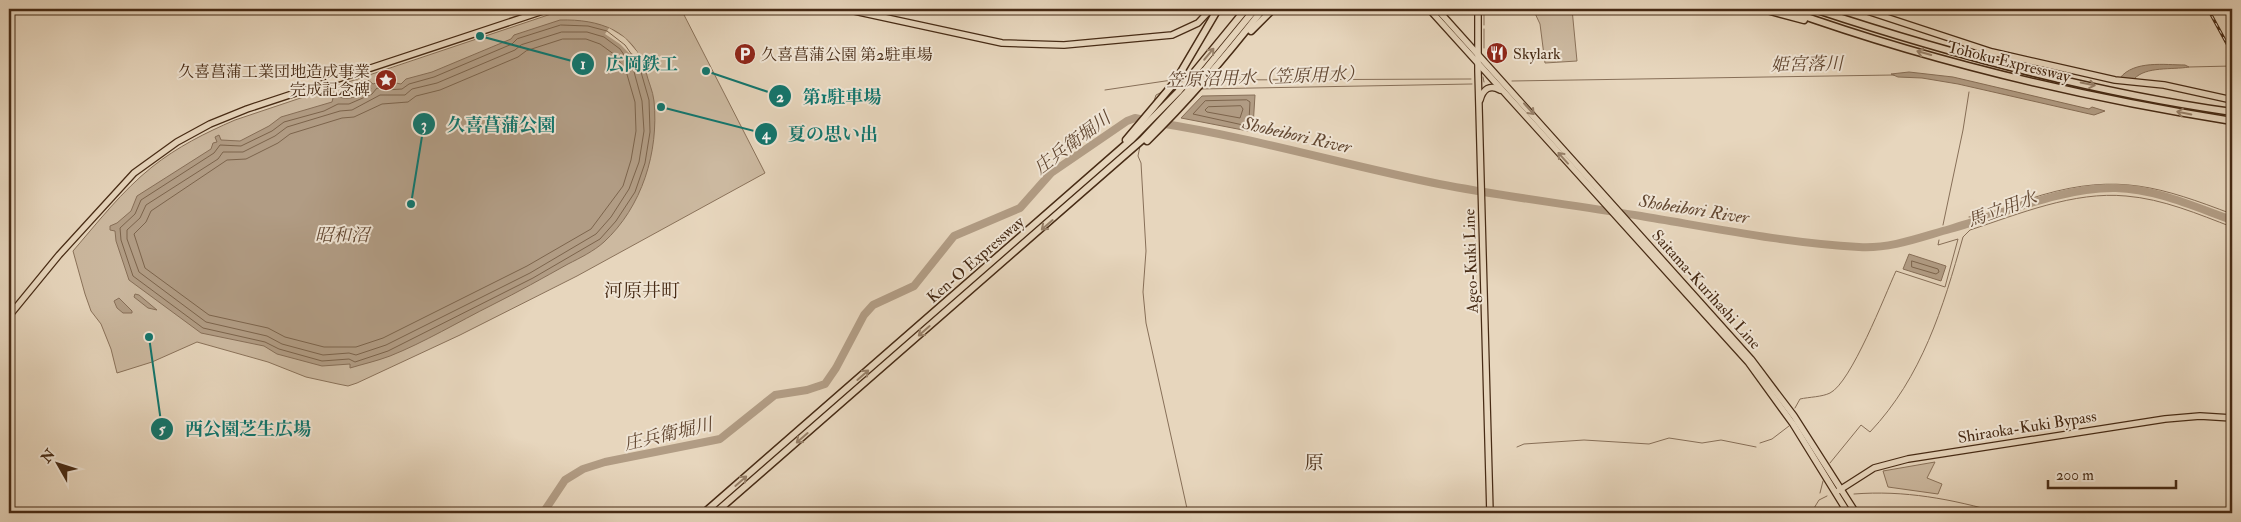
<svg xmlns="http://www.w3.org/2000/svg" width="2241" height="522" font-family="'IM FELL Double Pica','Noto Serif JP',serif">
  <rect width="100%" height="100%" fill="#e7d6bd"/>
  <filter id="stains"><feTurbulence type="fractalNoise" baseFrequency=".004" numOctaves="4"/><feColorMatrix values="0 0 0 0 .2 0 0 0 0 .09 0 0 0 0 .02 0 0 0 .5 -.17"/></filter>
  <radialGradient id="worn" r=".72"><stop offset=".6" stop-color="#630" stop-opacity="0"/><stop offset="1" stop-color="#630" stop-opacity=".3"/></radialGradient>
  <g fill="#ccb9a0" stroke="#8a725a">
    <path d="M566,9H681L765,173L577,276L460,335L357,383L348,386L338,384L306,377L268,362L197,342L152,362L117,373L111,349L101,324L91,311L85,294L73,251C98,222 122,191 152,167C177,147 205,133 235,120Z"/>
    <path d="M1533,9H1572L1577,61L1545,63L1540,24Z"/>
    <path d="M1935,462L1927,478L1942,484L1938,494L1888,487L1883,471Z"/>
  </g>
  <g fill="#b19c84" stroke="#876f58">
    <path d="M560,20C599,19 634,30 646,72C648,81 653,91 654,101C659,152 642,207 604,242C594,251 580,258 568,264C543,278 518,292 492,305C458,322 425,342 390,356C377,361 363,364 350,368V364L322,366L277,354L264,346L201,333L129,280L116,241L115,231L110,230V226L117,223L131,211L137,196L211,149L213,143L217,142L215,137L219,135L221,140L240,141L269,126L281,117L332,102L334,94C347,103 358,96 371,89L368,80L373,84L379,82L382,77L386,85L396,83L401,84L406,79L432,72L511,39L514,35Z"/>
    <path d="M2185,65L2189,67C2172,70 2146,66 2134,79L2120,78C2134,60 2165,65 2185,65Z"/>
    <path d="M1909,72L1953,77L2089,109L2092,107L2105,111L2094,115L1958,84L1922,78L1898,77L1891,74Z"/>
    <path d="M1255,95L1253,127L1249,126L1248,131L1181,118L1202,96Z"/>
    <path d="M1909,254L1946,266L1941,281L1903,269Z"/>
    <path d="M135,294L139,295L157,310L148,308L134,297Z"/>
    <path d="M119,298L132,311V313H123L117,308L114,301Z"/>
  </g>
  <path fill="#e7d6bd" d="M609,28L625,38L638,53L643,64L638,66L632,53L630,54L620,44L605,34Z"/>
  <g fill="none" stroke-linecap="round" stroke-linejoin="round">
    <g stroke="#7c644c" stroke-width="1">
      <path d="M561,25L588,26L607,31L625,45L639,65L649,100L650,132L645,163L635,192L616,221L600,239L533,278L388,351L355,362L349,359L322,361L279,349L265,342L203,328L133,276L121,240L120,228L135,214L141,200L214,153L220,145L241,146L272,131L284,122L324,111L338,104H349L372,94L377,88L386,90L402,89L409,84L434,77L512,44L517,39Z"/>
      <path d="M562,32H587L604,37L620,49L633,68L642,101L644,131L639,162L629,189L611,217L596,234L530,273L386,345L356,355L349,353L323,355L282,344L267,336L206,322L139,272L127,239V230L140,218L146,205L218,159L223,152H243L275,136L287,127L340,111L352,110L380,95H405L412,89L437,83L515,50L521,45Z"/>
      <path d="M563,39H586L600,44L615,55L626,71L635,102L636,131L631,160L623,186L591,229L527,266L383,338L356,347H324L285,337L268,328L209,315L145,268L134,234L146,222L151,211L227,160L246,159L278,143L290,134L342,118L354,117L382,104L408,102L416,96L440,90L518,57L526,51Z"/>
      <path d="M1247,100L1250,102L1249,120L1243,125L1193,114L1205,101Z"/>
      <path d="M1241,106L1243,109L1240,118L1207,112L1205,110L1208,107Z"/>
      <path d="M1912,261L1938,269L1939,272L1936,274L1912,267Z"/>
    </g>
    <g stroke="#876f58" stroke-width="1">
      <path d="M1484,14V25"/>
      <path d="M1484,29V48"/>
      <path d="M2189,67L2232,66"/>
      <path d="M1483,77L1484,82"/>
      <path d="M1218,80L1471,79"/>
      <path d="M1512,81L1894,75"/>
      <path d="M1200,89L1472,84"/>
      <path d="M1105,90L1172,80"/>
      <path d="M1153,104L1156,95L1164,91"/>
      <path d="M1140,146L1138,156L1141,163L1146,251L1143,292L1146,323L1188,513"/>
      <path d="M1969,217C1989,216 2021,201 2042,195C2118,173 2161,187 2232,214"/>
      <path d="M1943,225L1963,130L1969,92"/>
      <path d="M1795,408L1800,399C1809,397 1822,397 1830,393C1851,383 1885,295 1896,271L1945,287L1958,239L1938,245L1939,240"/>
      <path d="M1760,443L1772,439L1789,426"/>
      <path d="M1517,447L1524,444L1584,440L1649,444L1669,438L1702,443L1721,440L1756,447"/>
      <path d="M1830,463L1861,425L1870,432C1922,377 1943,308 1963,237L1970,230C2019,214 2074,191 2126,196C2163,199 2198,214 2232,227"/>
      <path d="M1820,493L1823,481"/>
      <path d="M1854,494C1904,490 1952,499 2000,513"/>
      <path d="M1811,513L1819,500L1827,496"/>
    </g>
    <g stroke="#b19c84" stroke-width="8">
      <path d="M1159,123C1254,138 1345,165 1439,184C1506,197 1574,205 1641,216C1713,228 1786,243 1859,247C1891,249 1921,237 1950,229C2003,214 2061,187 2116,188C2156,189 2195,207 2232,220"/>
      <path d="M543,513L565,480L583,469L605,462L720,439L775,395L807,390L825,384L836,368L864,315L873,305L914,286L954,236L1020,208L1051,173L1127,121L1135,118L1148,121"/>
    </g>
    <g stroke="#472b15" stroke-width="8">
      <g id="major">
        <path d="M845,9L1002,43L1064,45L1172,35L1198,23L1211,9"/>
        <path d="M1429,9L1748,362L1793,424L1848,513"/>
        <path d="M1437,9L1751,359L1794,416L1856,513"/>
        <path d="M1478,9V71L1490,513"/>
        <path d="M1861,9L1992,52L2115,80L2164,85L2232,100"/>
        <path d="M1480,100C1483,89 1490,84 1500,90"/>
        <path d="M9,316L59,255L134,173L177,142L210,124L247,109L549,9"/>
        <path d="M1838,491L1874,468L1908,459L2165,419L2200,416L2232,418"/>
      </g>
    </g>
    <g stroke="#472b15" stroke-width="9">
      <g id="highway">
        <path d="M1763,9L1804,20"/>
        <path d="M1784,9C1929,61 2080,97 2232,121"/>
        <path d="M1814,9C1950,54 2090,92 2232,112"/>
        <path d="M1251,31L1273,9"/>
        <path d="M1126,140L1175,82L1218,9"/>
        <path d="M1147,141C1189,100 1227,55 1263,9"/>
        <path d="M704,513L1132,139L1178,92L1246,9"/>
        <path d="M715,513L1142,140L1187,92L1255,9"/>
      </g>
    </g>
    <use href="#major" stroke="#e7d6bd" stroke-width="5.5"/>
    <use href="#highway" stroke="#e7d6bd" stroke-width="6"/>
    <g stroke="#472b15" stroke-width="3">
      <path id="rail" d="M2208,9L2232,53"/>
    </g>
    <use href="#rail" stroke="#efe4d4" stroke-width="1" stroke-dasharray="4" stroke-linecap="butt"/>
  </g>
  <defs><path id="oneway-shaft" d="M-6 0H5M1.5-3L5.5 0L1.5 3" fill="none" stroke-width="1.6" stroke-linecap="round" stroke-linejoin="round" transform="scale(1.25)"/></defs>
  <g stroke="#978069">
    <use href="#oneway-shaft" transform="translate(1924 53) rotate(-164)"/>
    <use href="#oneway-shaft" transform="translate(1209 54) rotate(-50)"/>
    <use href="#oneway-shaft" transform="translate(2088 84) rotate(12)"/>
    <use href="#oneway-shaft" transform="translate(1529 109) rotate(48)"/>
    <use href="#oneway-shaft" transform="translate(2184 113) rotate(-169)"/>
    <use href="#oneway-shaft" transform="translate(1563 158) rotate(-132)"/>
    <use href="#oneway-shaft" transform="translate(1047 225) rotate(139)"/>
    <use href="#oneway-shaft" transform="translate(924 331) rotate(139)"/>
    <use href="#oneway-shaft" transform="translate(863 375) rotate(-41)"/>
    <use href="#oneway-shaft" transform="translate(802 438) rotate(139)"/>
    <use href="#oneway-shaft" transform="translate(741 481) rotate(-41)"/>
  </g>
  <defs>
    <g id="restaurant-disc" transform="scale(1.125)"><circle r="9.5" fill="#8f2418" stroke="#efe4d4"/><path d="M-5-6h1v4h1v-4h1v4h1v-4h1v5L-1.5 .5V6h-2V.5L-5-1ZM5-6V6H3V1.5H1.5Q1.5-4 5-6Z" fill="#fff"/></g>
    <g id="parking-disc" transform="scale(1.125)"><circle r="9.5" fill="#8f2418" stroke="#efe4d4"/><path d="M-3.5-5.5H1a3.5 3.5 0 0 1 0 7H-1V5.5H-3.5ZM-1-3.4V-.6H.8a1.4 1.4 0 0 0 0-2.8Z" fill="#fff"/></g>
    <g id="sight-disc" transform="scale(1.125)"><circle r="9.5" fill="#8f2418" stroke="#efe4d4"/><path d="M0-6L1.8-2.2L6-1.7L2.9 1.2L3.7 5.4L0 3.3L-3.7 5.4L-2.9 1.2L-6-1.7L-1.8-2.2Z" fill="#fff"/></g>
  </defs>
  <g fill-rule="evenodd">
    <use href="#restaurant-disc" x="1497" y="53"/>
    <use href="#parking-disc" x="745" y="54"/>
    <use href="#sight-disc" x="386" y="80"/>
  </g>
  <g text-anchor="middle" stroke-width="4" stroke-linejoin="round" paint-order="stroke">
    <g font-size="16" fill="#472b15" stroke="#efe4d4" text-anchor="start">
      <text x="1513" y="59">Skylark</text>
      <text x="761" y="60">久喜菖蒲公園 第2駐車場</text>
      <text x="370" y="77" text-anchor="end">久喜菖蒲工業団地造成事業<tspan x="370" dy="18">完成記念碑</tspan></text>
    </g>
    <g font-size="16" fill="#472b15" stroke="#efe4d4">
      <text transform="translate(2009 61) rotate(14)" y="6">Tohoku Expressway</text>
      <text transform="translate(975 259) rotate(-41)" y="6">Ken-O Expressway</text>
      <text transform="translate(1470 261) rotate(-92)" y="6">Ageo-Kuki Line</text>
      <text transform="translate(1707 289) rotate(48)" y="6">Saitama-Kurihashi Line</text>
      <text transform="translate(2027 426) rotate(-9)" y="6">Shiraoka-Kuki Bypass</text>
    </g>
    <g font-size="18" font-style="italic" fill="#624731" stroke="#efe4d4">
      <text transform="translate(1807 64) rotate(-1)" y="6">姫宮落川</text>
      <text transform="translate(1265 77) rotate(-2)" y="6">笠原沼用水（笠原用水）</text>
      <text transform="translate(1297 135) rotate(13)" y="6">Shobeibori River</text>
      <text transform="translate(1072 143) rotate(-37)" y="6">庄兵衛堀川</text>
      <text transform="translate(1694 209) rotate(9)" y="6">Shobeibori River</text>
      <text transform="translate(2002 209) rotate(-20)" y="6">馬立用水</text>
      <text x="342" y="241">昭和沼</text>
      <text transform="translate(668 434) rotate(-13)" y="6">庄兵衛堀川</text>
    </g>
    <g font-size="19" fill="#472b15" stroke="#efe4d4">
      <text x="642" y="297">河原井町</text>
      <text x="1314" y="469">原</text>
    </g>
  </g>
  <path fill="none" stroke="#0f766e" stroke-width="2" d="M480 36L583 64M706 71L780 96M411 204L424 124M661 107L766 134M149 337L162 429"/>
  <g fill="#0f766e" stroke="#efe4d4" stroke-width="2">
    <circle cx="480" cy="36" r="5"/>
    <circle cx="706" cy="71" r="5"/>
    <circle cx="411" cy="204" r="5"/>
    <circle cx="661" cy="107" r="5"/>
    <circle cx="149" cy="337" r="5"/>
    <circle cx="583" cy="64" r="12"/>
    <circle cx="780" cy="96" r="12"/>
    <circle cx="424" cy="124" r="12"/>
    <circle cx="766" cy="134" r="12"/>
    <circle cx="162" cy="429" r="12"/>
  </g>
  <g font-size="15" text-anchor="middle" font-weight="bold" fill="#fff">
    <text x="583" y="69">1</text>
    <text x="780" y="102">2</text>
    <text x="424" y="130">3</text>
    <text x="766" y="139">4</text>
    <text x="162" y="434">5</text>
  </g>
  <g font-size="18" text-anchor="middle" font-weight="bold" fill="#0f766e" stroke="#efe4d4" stroke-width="4" stroke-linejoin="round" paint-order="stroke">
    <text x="642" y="70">広岡鉄工</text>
    <text x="842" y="103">第1駐車場</text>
    <text x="501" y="131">久喜菖蒲公園</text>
    <text x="833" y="140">夏の思い出</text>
    <text x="248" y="435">西公園芝生広場</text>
  </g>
  <rect width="2241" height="522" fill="none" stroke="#e7d6bd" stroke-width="30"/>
  <rect x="10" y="10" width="2221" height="502" fill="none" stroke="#472b15" stroke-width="2.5"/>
  <rect x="15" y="15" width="2211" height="492" fill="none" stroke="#472b15"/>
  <g transform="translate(58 464) rotate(309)" stroke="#efe4d4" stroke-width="4" paint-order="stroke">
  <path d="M0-4L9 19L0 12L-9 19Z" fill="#472b15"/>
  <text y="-8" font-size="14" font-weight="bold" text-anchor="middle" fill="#472b15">N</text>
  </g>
  <path d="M2048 480v8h128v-8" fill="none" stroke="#472b15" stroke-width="2.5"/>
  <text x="2056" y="480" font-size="15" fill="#472b15" stroke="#efe4d4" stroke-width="4" paint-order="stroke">200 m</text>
  <rect width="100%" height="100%" filter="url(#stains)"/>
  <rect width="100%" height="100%" fill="url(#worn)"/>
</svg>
